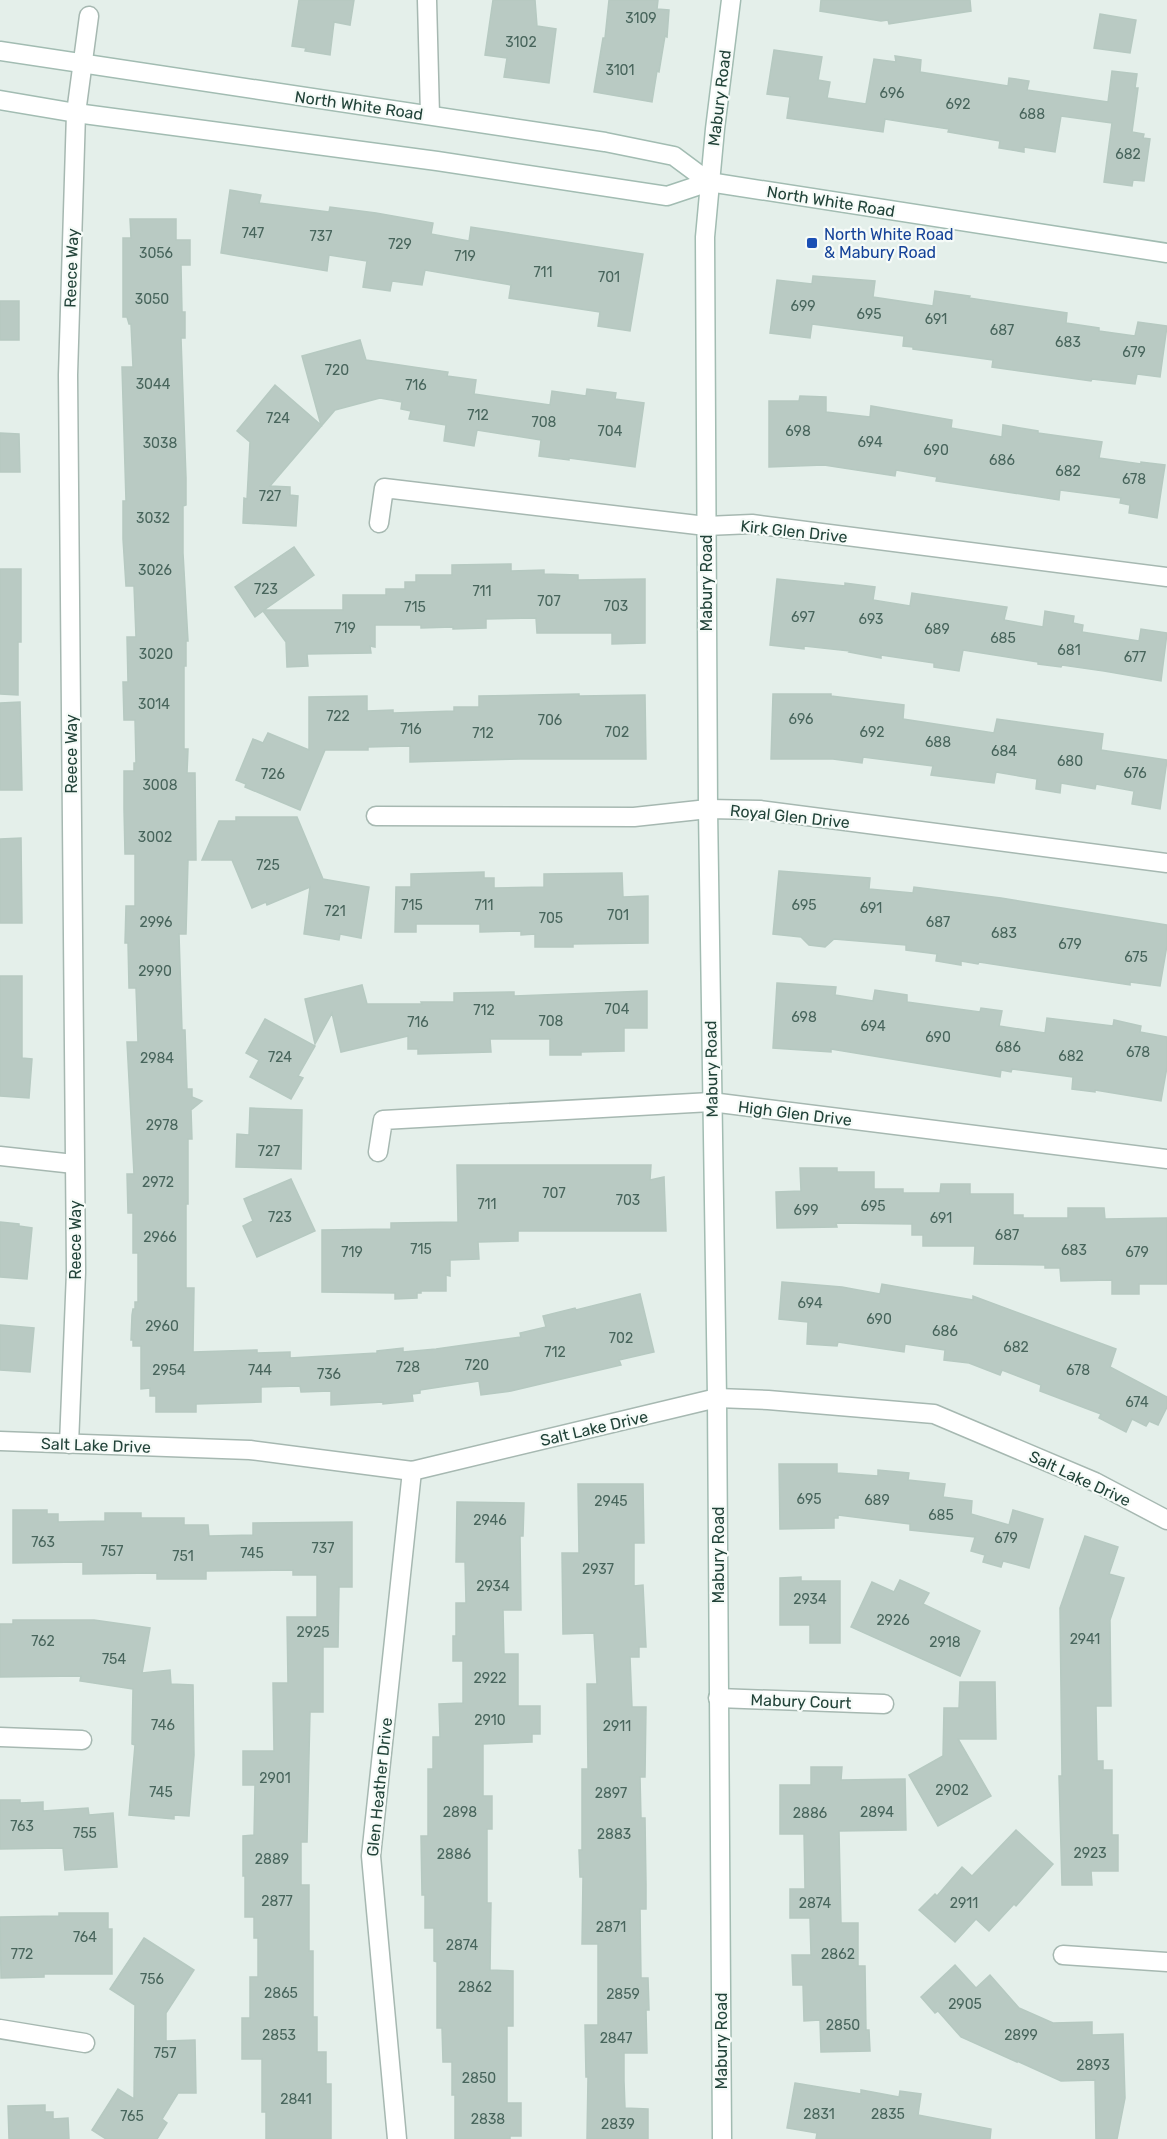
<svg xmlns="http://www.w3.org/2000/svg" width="1167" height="2139" font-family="Rubik,sans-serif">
  <rect width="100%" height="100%" fill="#e4efea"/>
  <g fill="#b9cac3" stroke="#b6c9c1" stroke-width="1.5">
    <path d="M299,0H354L350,25L334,22L330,55L305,51L306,48L292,46Z"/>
    <path d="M493,0H535L537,26L556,29L549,83L504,77L507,58L485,55Z"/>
    <path d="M609,0H658L657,9L669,10L667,37L665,36L659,72L657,71L652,102L594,92L603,38H605Z"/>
    <path d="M821,0H970L971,11L889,24L888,20L881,21L820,11Z"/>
    <path d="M1100,14L1136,20L1130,53L1094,48Z"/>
    <path d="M774,50L822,57L818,80L830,82L827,98L866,104L874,59L896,62L895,56L921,60L920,72L1008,86L1009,78L1029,81L1027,90L1108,102L1112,71L1137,74L1135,88H1138L1132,132L1144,134L1143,138L1150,139L1144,181L1133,180L1132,186L1104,182L1112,123L1061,116L1055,152L1024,147V152L999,148L1000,141L948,132L949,129L916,124L885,119L883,132L787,118L790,97L767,94Z"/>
    <path d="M230,190L261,195L259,203L329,212L330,207L376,213L433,223L431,234L469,241L471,227L643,254L630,331L598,326L600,312L509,298L511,285L425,270L422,285L392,281L390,291L363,287L367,261L329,255L327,271L221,253Z"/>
    <path d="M130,219H176V240H190V265H181L182,312H185V338H181L186,478V505L183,506V553L188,641H186V666H184V749H188L187,773H195L196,860H188L186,934H179L182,1030H185L187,1089H192V1097L202,1101L191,1110L192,1139H188V1204H186V1288H194L193,1352L257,1350V1353L290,1352V1358L377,1353V1351L403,1348V1352L436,1349L521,1337L520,1333L546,1327L543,1316L575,1308L576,1310L640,1294L654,1352L619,1360L621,1365L511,1391L481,1395L479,1381L420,1390V1393L412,1394L413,1401L383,1404V1402L331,1405V1391L301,1392L300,1386L261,1387V1402L196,1404V1412H156V1396H150V1388L141,1389V1346H133V1340H131L132,1315L133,1309H135V1302H138V1253H133V1213H128L127,1174H134L127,1042H138L136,988H129L128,943H125L126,906H135V854H125L124,809V771H134V763H136L135,720H124L123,682H128L127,637H136L134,586H126L123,539V501H126L122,367H133L131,324H129L127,317H123V238H131Z"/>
    <path d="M813,276L875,281L873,297L933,306L935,291L970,296L969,298L1067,313L1066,323L1099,328V331L1135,336L1138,322L1167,326L1160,377L1137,374L1135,384L1092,379L1091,381L992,367L993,360L913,349V347L903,346L904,336L812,324L810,338L770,333L777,280L812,284Z"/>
    <rect x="0" y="301" width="19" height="39"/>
    <path d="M360,340L366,360L448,372L447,376L476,380L474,394L550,405L552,391L586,396L587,389L616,393L615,399L644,403L635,467L569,458V460L539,456L541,440L477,430L474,446L444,441L446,425L409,419L411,411L401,409L402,402L380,398L335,410L270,486L290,487V495L298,496L296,526L243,523L244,498L247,499L250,442L237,431L275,385L321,425L302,356Z"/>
    <path d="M800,396L826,397V412L870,417L871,406L952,420L951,428L1002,437L1003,425L1038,431V433L1102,442L1099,458L1141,464V462L1165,465L1157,518L1129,513L1130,505L1120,503L1121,498L1060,490L1059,500L936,481L937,477L896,470L895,476L824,465L769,467V401H799Z"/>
    <path d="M0,433L19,434L20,472H0Z"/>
    <path d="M294,547L314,575L264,610H343V595H386V589H405V582H416V575H452V565L511,564V571L544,570V574L578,575V580L645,579V643L612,644V633H537L536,618L486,619V628L453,629V627L421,628V625H375V647L370,646L371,653L307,654L308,666L287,667L286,642L263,611L255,617L235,587Z"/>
    <path d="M0,569H21V642H18V695L0,694Z"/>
    <path d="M777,579L845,586V583L875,587L873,600L910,606L912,593L1007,607L1004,620L1043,627L1045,611L1074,616L1073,623L1083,625L1082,632L1139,641L1141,629L1167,633L1161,681L1104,671L1062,665L1061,667L1038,664V662L963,650L959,671L934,667V663L881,655V658L849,652L850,651L804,646V649L770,645Z"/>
    <path d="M579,694V696L645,695L646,759H520L410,762V746L368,747V750H325L300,810L245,787L246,784L236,780L253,739L263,743L268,733L309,750V697L367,696V711L393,710V713L454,711V707H479V696Z"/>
    <path d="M773,694H831V696L904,705L903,719L994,733L997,719L1103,734L1101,750L1167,760L1160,809L1132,804L1134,791L1096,784L1095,789L1061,783L1060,793L1036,789L1037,779L996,772L994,783L931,775L933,766L863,757L862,763L833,759H771Z"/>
    <path d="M20,702L22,790H0V703Z"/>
    <path d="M236,817H297L323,879L369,887L361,938L340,934L339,940L304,934L310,887L267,905L266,902L252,908L232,860H202L219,821H236Z"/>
    <path d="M21,838L22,923H0V839Z"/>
    <path d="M779,871L870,878L869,889L913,893L914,887L1001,898L1167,925V945L1160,986L1130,982V985L979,962L978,964L961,961V965L936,961L937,954L906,950V945L834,939L825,947L809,945L801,937L773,934Z"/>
    <path d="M484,872V878H494V888L544,887V874L622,873L623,897L648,896V943L573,944V947H535V934L521,935V931L480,932V924H416V932H395L396,887H411V874Z"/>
    <path d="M0,976H22V1058L32,1059L29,1098L0,1096Z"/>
    <path d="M777,983L836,987L835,995L873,1001L875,990L907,995V1002L980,1012L981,1008L1002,1011L999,1026L1045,1033L1047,1018L1113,1026L1114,1020L1141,1026L1140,1032L1167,1037V1067L1161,1101L1095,1090V1092L1072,1089L1073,1077L1012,1069L1011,1072L1001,1070L1000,1077L831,1049V1052L773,1048Z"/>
    <path d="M362,985L367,1004H422L421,1002H454V993L514,992V996L647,991V1028H624V1051L581,1052V1055H550V1039H490L491,1052L418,1054V1049H408V1036L341,1052L332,1013L315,1044L305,999Z"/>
    <path d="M265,1019L315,1046L298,1076L303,1078L291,1099L250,1077L259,1060L246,1053Z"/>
    <path d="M250,1108L302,1110L301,1169L236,1167L237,1134L249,1135Z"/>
    <path d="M457,1165H651L650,1180L664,1177L666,1231H518V1241L478,1242L479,1259L450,1260V1276L446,1275V1291H421V1293H417V1298L395,1299V1293L322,1292V1230L391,1229V1223L458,1222Z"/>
    <path d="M800,1168H837V1172H874V1189H903V1193H940L941,1184H970V1194H1013V1215H1023V1218H1068V1208H1104L1105,1219L1167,1218V1284H1139V1294H1112V1280L1061,1281L1060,1268H1045V1265L974,1264L975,1246H923V1235H912V1224L836,1223L837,1227L777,1228L776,1192L801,1191Z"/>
    <path d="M291,1179L315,1231L257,1257L243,1226L253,1221L244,1199Z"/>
    <path d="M0,1222L19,1224V1226L32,1228L27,1279L0,1277Z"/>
    <path d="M782,1282L842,1287L880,1294L882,1284L973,1300V1296L1116,1349L1110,1367L1167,1397V1407L1158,1425L1149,1421L1146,1426L1132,1419L1126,1432L1099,1418L1101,1414L1040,1391L1041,1385L1002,1370L1000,1375L969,1363L944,1360L945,1350L905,1344L904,1352L838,1342L837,1346L807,1344L808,1322L779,1319Z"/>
    <path d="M0,1325L34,1328L30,1372L0,1370Z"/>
    <path d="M779,1464H837V1473L878,1476V1470L909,1473L908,1480L945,1484L943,1497L972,1501L971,1514L1009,1525L1013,1510L1043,1519L1029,1568L1003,1561L1001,1567L983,1562L985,1555L971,1551L975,1537L910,1530V1524L838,1515V1518H834V1528L780,1529Z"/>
    <path d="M578,1484H643L644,1543H634V1586L643,1585L646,1647H639V1657H630L632,1707H646L645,1777H640L641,1818H645L646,1884V1909H640L641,1978H648L649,2010H646L647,2053H624V2081L625,2108L648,2109V2139H587L588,2077H586L585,2025H598V1944H582L583,1877H580L579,1850H582V1769H588L587,1684H597L594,1633L563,1634L562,1553H579Z"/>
    <path d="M457,1502L524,1503L523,1536H520L521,1610H503L504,1654H518V1706H540V1734H532V1742L483,1744V1796H492V1829H487V1903H491L490,1970L513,1971V2026H507V2103H521V2136H510V2139H455V2095H452V2062H443L442,2028H437V1962L434,1961V1928H425V1895H422L421,1836H428V1769H433V1737H440L439,1704L463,1703V1661H453V1636H456V1603H466L465,1562H456Z"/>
    <path d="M13,1510H47V1514H58V1522L105,1521V1513H141V1518H184V1525H208L209,1536L253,1535V1523L352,1522V1587H339L338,1647H323V1712H310L307,1842H301V1885H309V1951H313V2017H317V2052H326V2084H331V2139H266V2112H262V2059H242V2018H250V1977H258V1938H254V1917H245V1876H243V1836L254,1835L255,1785H243V1751H274L273,1683H288L287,1617H317V1575H293V1570L206,1571V1579H157V1573L83,1574V1562L13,1563Z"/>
    <path d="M1085,1536L1118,1547L1109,1574L1124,1578L1110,1620L1111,1706H1096L1097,1761H1103V1770H1112V1835H1118V1871H1091L1092,1885H1062L1059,1776H1062L1060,1608Z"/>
    <path d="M801,1577V1581H840V1643H810V1625H780V1578Z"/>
    <path d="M900,1580L929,1593L923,1604L980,1631L960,1676L851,1627L872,1582L894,1592Z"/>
    <path d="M13,1620H94L150,1628L142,1673L170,1670L171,1684L193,1685L194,1755L189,1816L174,1815V1819L129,1815L135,1745L132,1744L133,1689L80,1681L81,1676L0,1677V1624H13Z"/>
    <path d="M960,1682H995L996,1739H958L991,1796L938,1826L909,1775L943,1756L944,1708H959Z"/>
    <path d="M811,1767H842L841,1780L905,1779L906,1830L839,1831L841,1923H858V1966H865L866,2030H869L870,2051L821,2052L820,2020L804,2021L803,1985H793L792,1955H811L810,1918H790V1889H805L804,1834H780V1785H811Z"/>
    <path d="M0,1800H20V1803L43,1802V1811L88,1808L89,1815L113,1813L117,1867L65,1870L63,1848L0,1849Z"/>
    <path d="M1016,1830L1053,1864L1016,1906L1014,1904L989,1931L976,1919L955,1942L919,1910L935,1894L937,1896L962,1867L972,1876Z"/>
    <path d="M59,1913H108V1929H112V1974H44V1977L1,1978L0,1917L59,1916Z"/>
    <path d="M144,1938L194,1970L166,2013V2041L195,2040L196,2093H178L162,2119L167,2123L157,2139H106L92,2130L118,2089L134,2099L135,2005L110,1989Z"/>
    <path d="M955,1965L976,1988L990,1975L1019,2008L1053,2023L1092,2022V2035L1123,2034L1125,2098L1117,2139H1096L1095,2080L1061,2081L1017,2061V2062L961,2037L938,2011L935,2013L921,1997Z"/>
    <path d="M795,2083L861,2094V2090L899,2097L900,2091L921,2094L918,2115L991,2129L990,2139H816L817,2133L787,2128Z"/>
    <path d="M45,2105V2112H53V2119L68,2118L69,2139H9L8,2106Z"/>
  </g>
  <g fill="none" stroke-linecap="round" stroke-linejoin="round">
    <g stroke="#a6b8b1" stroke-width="21">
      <g id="street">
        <path d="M427,0L430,115"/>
        <path d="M379,523L384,488L706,526L752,524L1167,577"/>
        <path d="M376,816L634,817L708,809L760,810L1167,863"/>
        <path d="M378,1152L383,1120L711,1102L1167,1159"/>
        <path d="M0,1156L74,1164"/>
        <path d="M0,1441L250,1450L412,1471L717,1398L768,1400L934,1414L1095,1482L1167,1520"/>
        <path d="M69,1444L76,1272L68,375L76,113L89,16"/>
        <path d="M718,1698L884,1704"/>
        <path d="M0,1737L82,1740"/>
        <path d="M1063,1955L1167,1962"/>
        <path d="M0,2029L85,2043"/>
        <path d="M397,2139L371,1856L412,1471"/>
      </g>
    </g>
    <g stroke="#a2bcb2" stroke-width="21">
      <g id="secondary">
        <path d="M0,51L605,142L674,156L709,182"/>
        <path d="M0,100L76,113L437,161L667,196L709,182L1167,253"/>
        <path d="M722,2139L717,1398L708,809L705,237L715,129L731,0"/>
      </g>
    </g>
    <use href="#street" stroke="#fff" stroke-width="18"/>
    <use href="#secondary" stroke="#fff" stroke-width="18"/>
  </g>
  <rect fill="#1a4fb4" stroke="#f6fbf8" stroke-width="2" x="806" y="237" width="12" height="12" rx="3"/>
  <g text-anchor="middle" stroke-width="4.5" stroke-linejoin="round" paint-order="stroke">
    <g font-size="14" fill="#48655c">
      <text x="641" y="23">3109</text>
      <text x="521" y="47">3102</text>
      <text x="620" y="75">3101</text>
      <text x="892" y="98">696</text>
      <text x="958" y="109">692</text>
      <text x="1032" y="119">688</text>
      <text x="1128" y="159">682</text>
      <text x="253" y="238">747</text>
      <text x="321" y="241">737</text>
      <text x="400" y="249">729</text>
      <text x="156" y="258">3056</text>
      <text x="465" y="261">719</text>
      <text x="543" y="277">711</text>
      <text x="609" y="282">701</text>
      <text x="152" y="304">3050</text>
      <text x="803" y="311">699</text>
      <text x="869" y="319">695</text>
      <text x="936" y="324">691</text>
      <text x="1002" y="335">687</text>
      <text x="1068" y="347">683</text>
      <text x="1134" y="357">679</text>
      <text x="337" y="375">720</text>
      <text x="153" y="389">3044</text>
      <text x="416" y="390">716</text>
      <text x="478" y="420">712</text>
      <text x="278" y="423">724</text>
      <text x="544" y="427">708</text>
      <text x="610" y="436">704</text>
      <text x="798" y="436">698</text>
      <text x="870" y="447">694</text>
      <text x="160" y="448">3038</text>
      <text x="936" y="455">690</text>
      <text x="1002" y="465">686</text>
      <text x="1068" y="476">682</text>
      <text x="1134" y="484">678</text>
      <text x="270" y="501">727</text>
      <text x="153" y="523">3032</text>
      <text x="155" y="575">3026</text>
      <text x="266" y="594">723</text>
      <text x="482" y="596">711</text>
      <text x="549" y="606">707</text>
      <text x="616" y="611">703</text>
      <text x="415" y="612">715</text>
      <text x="803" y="622">697</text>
      <text x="871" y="624">693</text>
      <text x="345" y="633">719</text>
      <text x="937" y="634">689</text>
      <text x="1003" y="643">685</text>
      <text x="1069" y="655">681</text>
      <text x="156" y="659">3020</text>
      <text x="1135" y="662">677</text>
      <text x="154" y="709">3014</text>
      <text x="338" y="721">722</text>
      <text x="801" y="724">696</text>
      <text x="550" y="725">706</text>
      <text x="411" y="734">716</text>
      <text x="617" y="737">702</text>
      <text x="872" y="737">692</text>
      <text x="483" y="738">712</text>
      <text x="938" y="747">688</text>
      <text x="1004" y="756">684</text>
      <text x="1070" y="766">680</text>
      <text x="1135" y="778">676</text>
      <text x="273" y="779">726</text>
      <text x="160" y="790">3008</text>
      <text x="155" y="842">3002</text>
      <text x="268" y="870">725</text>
      <text x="412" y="910">715</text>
      <text x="484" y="910">711</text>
      <text x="804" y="910">695</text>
      <text x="871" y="913">691</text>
      <text x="335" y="916">721</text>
      <text x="618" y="920">701</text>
      <text x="551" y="923">705</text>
      <text x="156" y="927">2996</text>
      <text x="938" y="927">687</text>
      <text x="1004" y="938">683</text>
      <text x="1070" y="949">679</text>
      <text x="1136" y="962">675</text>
      <text x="155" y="976">2990</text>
      <text x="617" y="1014">704</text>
      <text x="484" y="1015">712</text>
      <text x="804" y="1022">698</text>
      <text x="551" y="1026">708</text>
      <text x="418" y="1027">716</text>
      <text x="873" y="1031">694</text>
      <text x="938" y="1042">690</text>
      <text x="1008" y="1052">686</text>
      <text x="1138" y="1057">678</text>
      <text x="1071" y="1061">682</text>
      <text x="280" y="1062">724</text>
      <text x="157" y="1063">2984</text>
      <text x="162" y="1130">2978</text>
      <text x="269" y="1156">727</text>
      <text x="158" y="1187">2972</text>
      <text x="554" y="1198">707</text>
      <text x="628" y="1205">703</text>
      <text x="487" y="1209">711</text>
      <text x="873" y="1211">695</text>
      <text x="806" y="1215">699</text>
      <text x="280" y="1222">723</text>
      <text x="941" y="1223">691</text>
      <text x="1007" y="1240">687</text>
      <text x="160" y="1242">2966</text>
      <text x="421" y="1254">715</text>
      <text x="1074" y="1255">683</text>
      <text x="352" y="1257">719</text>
      <text x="1137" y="1257">679</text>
      <text x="810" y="1308">694</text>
      <text x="879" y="1324">690</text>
      <text x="162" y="1331">2960</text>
      <text x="945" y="1336">686</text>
      <text x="621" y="1343">702</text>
      <text x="1016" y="1352">682</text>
      <text x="555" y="1357">712</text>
      <text x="477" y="1370">720</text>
      <text x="408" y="1372">728</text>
      <text x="169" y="1375">2954</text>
      <text x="260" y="1375">744</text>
      <text x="1078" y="1375">678</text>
      <text x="329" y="1379">736</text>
      <text x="1137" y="1407">674</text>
      <text x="809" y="1504">695</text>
      <text x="877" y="1505">689</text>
      <text x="611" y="1506">2945</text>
      <text x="941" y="1520">685</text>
      <text x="490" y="1525">2946</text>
      <text x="1006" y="1543">679</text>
      <text x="43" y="1547">763</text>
      <text x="323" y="1553">737</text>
      <text x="112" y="1556">757</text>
      <text x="252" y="1558">745</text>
      <text x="183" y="1561">751</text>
      <text x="598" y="1574">2937</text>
      <text x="493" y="1591">2934</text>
      <text x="810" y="1604">2934</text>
      <text x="893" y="1625">2926</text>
      <text x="313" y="1637">2925</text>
      <text x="1085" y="1644">2941</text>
      <text x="43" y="1646">762</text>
      <text x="945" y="1647">2918</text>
      <text x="114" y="1664">754</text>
      <text x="490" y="1683">2922</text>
      <text x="490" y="1725">2910</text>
      <text x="163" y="1730">746</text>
      <text x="617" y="1731">2911</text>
      <text x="275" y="1783">2901</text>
      <text x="952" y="1795">2902</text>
      <text x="161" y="1797">745</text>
      <text x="611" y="1798">2897</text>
      <text x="460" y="1817">2898</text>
      <text x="877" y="1817">2894</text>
      <text x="810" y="1818">2886</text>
      <text x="22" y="1831">763</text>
      <text x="85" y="1838">755</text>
      <text x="614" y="1839">2883</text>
      <text x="1090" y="1858">2923</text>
      <text x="454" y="1859">2886</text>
      <text x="272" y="1864">2889</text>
      <text x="277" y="1906">2877</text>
      <text x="815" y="1908">2874</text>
      <text x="964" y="1908">2911</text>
      <text x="611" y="1932">2871</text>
      <text x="85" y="1942">764</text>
      <text x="462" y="1950">2874</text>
      <text x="22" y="1959">772</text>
      <text x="838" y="1959">2862</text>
      <text x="152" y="1984">756</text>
      <text x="475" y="1992">2862</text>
      <text x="281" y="1998">2865</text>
      <text x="623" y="1999">2859</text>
      <text x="965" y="2009">2905</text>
      <text x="843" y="2030">2850</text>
      <text x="279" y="2040">2853</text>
      <text x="1021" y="2040">2899</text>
      <text x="616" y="2043">2847</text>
      <text x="165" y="2058">757</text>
      <text x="1093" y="2070">2893</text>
      <text x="479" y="2083">2850</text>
      <text x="296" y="2104">2841</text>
      <text x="819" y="2119">2831</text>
      <text x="888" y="2119">2835</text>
      <text x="132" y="2121">765</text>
      <text x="488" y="2124">2838</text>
      <text x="618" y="2129">2839</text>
    </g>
    <g font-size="16" fill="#224339" stroke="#f6fbf8">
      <text transform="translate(719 98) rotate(-83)" y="6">Mabury Road</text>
      <text transform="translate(359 105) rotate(8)" y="6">North White Road</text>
      <text transform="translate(831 201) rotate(9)" y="6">North White Road</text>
      <text transform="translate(71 268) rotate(-88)" y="6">Reece Way</text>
      <text transform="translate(794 531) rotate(6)" y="6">Kirk Glen Drive</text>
      <text transform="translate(706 583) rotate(-90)" y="6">Mabury Road</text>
      <text transform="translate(71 754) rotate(-90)" y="6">Reece Way</text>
      <text transform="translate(790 816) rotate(6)" y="6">Royal Glen Drive</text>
      <text transform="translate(711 1069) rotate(-91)" y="6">Mabury Road</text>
      <text transform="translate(795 1113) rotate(7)" y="6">High Glen Drive</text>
      <text transform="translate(75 1240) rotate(-90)" y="6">Reece Way</text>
      <text transform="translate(594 1428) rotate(-13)" y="6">Salt Lake Drive</text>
      <text transform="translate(96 1445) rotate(2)" y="6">Salt Lake Drive</text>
      <text transform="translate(1080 1478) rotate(25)" y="6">Salt Lake Drive</text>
      <text transform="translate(718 1555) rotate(-90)" y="6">Mabury Road</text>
      <text transform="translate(801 1701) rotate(2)" y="6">Mabury Court</text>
      <text transform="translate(379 1787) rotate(-84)" y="6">Glen Heather Drive</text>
      <text transform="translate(721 2041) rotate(-90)" y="6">Mabury Road</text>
    </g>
    <g font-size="16" fill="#164399" stroke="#f6fbf8" text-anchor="start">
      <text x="824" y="240">North White Road<tspan x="824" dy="18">&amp; Mabury Road</tspan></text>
    </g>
  </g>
</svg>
